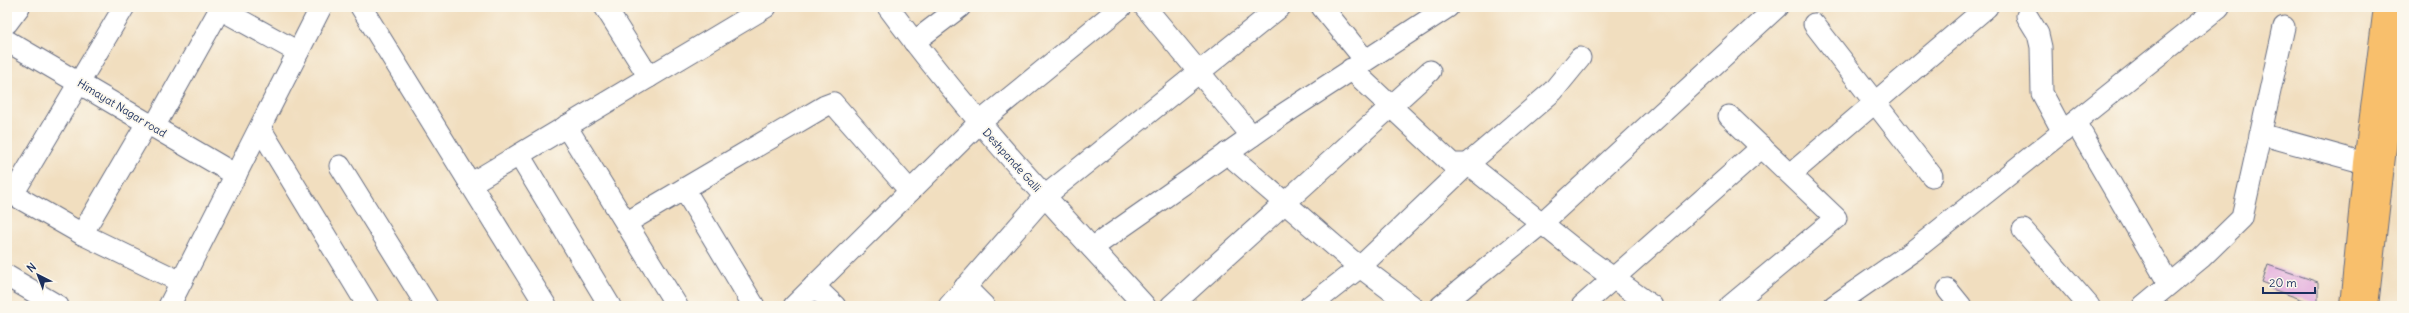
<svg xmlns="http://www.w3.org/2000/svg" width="2409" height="313" font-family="Delius,sans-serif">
  <rect width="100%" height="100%" fill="#fbf7ec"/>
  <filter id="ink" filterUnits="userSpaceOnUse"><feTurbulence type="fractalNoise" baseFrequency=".025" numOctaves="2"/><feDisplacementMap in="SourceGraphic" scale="8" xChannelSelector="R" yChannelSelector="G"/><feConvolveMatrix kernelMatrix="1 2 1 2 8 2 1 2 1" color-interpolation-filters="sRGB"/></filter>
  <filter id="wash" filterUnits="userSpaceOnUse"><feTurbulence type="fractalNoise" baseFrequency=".012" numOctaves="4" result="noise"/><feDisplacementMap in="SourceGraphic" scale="16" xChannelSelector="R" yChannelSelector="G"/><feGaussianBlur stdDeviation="0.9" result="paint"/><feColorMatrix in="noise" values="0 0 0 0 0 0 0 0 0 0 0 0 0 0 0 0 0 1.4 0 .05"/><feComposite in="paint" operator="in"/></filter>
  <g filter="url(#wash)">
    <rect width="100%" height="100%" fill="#f1debf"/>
    <g id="blocks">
      <path fill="#e1a5dc" d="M2268,265L2318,282V305L2269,288L2270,285L2262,282Z"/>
    </g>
  </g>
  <g filter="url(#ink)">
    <use href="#blocks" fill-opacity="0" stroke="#666c80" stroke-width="1"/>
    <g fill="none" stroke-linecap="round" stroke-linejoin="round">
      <g stroke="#666c80" stroke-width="23">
        <g id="minor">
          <path d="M361,7L546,306"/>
          <path d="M605,7L649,77"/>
          <path d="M888,7C966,113 1056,209 1145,306"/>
          <path d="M1145,7L1252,136"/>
          <path d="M1322,7L1365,60"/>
          <path d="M220,9L298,52"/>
          <path d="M2027,16L2038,34L2041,47L2042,93L2063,132"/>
          <path d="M7,23L19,7"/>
          <path d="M1814,24L1932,176"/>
          <path d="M7,41L236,175"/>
          <path d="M914,42L960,7"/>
          <path d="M1351,69L1452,164H1468L1584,257L1652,306"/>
          <path d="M1729,116L1836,218L1730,306"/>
          <path d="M2075,122L2169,284"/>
          <path d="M566,126L677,306"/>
          <path d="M154,127L221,7"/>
          <path d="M260,128L368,306"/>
          <path d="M2260,134L2365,163"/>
          <path d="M1227,153L1351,260L1412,306"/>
          <path d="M519,155L610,306"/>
          <path d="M340,166L427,306"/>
          <path d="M1791,174L1987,7"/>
          <path d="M470,184L766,7"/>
          <path d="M684,189L754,306"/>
          <path d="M7,191L82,234L181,282"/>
          <path d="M13,194L124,7"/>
          <path d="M626,223L825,106L833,103L910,191"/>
          <path d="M2023,230L2089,306"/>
          <path d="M82,234L147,123"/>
          <path d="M1092,248L1279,117L1448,7"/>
          <path d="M7,276L58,306"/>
          <path d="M814,286L835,306"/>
          <path d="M965,287L984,306"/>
          <path d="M1948,290L1961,306"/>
          <path d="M169,306L321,7"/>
          <path d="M794,306L979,123L1121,7"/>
          <path d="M949,306L1045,196L1280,7"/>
          <path d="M1171,306L1430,71"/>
          <path d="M1310,306L1360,267L1468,164L1553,91L1580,58"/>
          <path d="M1441,306L1542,223L1777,7"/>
          <path d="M1582,306L1762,147"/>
          <path d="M1834,306L1913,251L2219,7"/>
          <path d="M2143,306L2201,258L2242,218L2284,27"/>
        </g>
      </g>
      <g stroke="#666c80" stroke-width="24">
        <g id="major">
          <path d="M2351,306L2365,163L2385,7"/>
          <path d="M2367,306L2401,7"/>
        </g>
      </g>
      <use href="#minor" stroke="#fff" stroke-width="21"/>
      <use href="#major" stroke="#f8bf6c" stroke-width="22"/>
    </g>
  </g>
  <g text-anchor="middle" stroke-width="3.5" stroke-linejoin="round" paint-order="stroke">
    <g font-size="11" fill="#1b2f5e" stroke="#fbf7ec">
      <text transform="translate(122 108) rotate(31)" y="4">Himayat Nagar road</text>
      <text transform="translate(1012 160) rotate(48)" y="4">Deshpande Galli</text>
    </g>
  </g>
  <rect width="2409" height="313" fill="none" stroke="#fbf7ec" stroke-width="24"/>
  <g transform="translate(38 275) rotate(318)" stroke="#fbf7ec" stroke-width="3" paint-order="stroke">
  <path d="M0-3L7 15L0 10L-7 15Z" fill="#1b2f5e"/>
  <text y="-6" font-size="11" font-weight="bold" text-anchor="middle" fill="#1b2f5e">N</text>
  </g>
  <path d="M2263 287v6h52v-6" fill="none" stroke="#1b2f5e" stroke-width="2"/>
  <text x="2269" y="287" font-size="12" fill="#1b2f5e" stroke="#fbf7ec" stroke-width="3" paint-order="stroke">20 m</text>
</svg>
